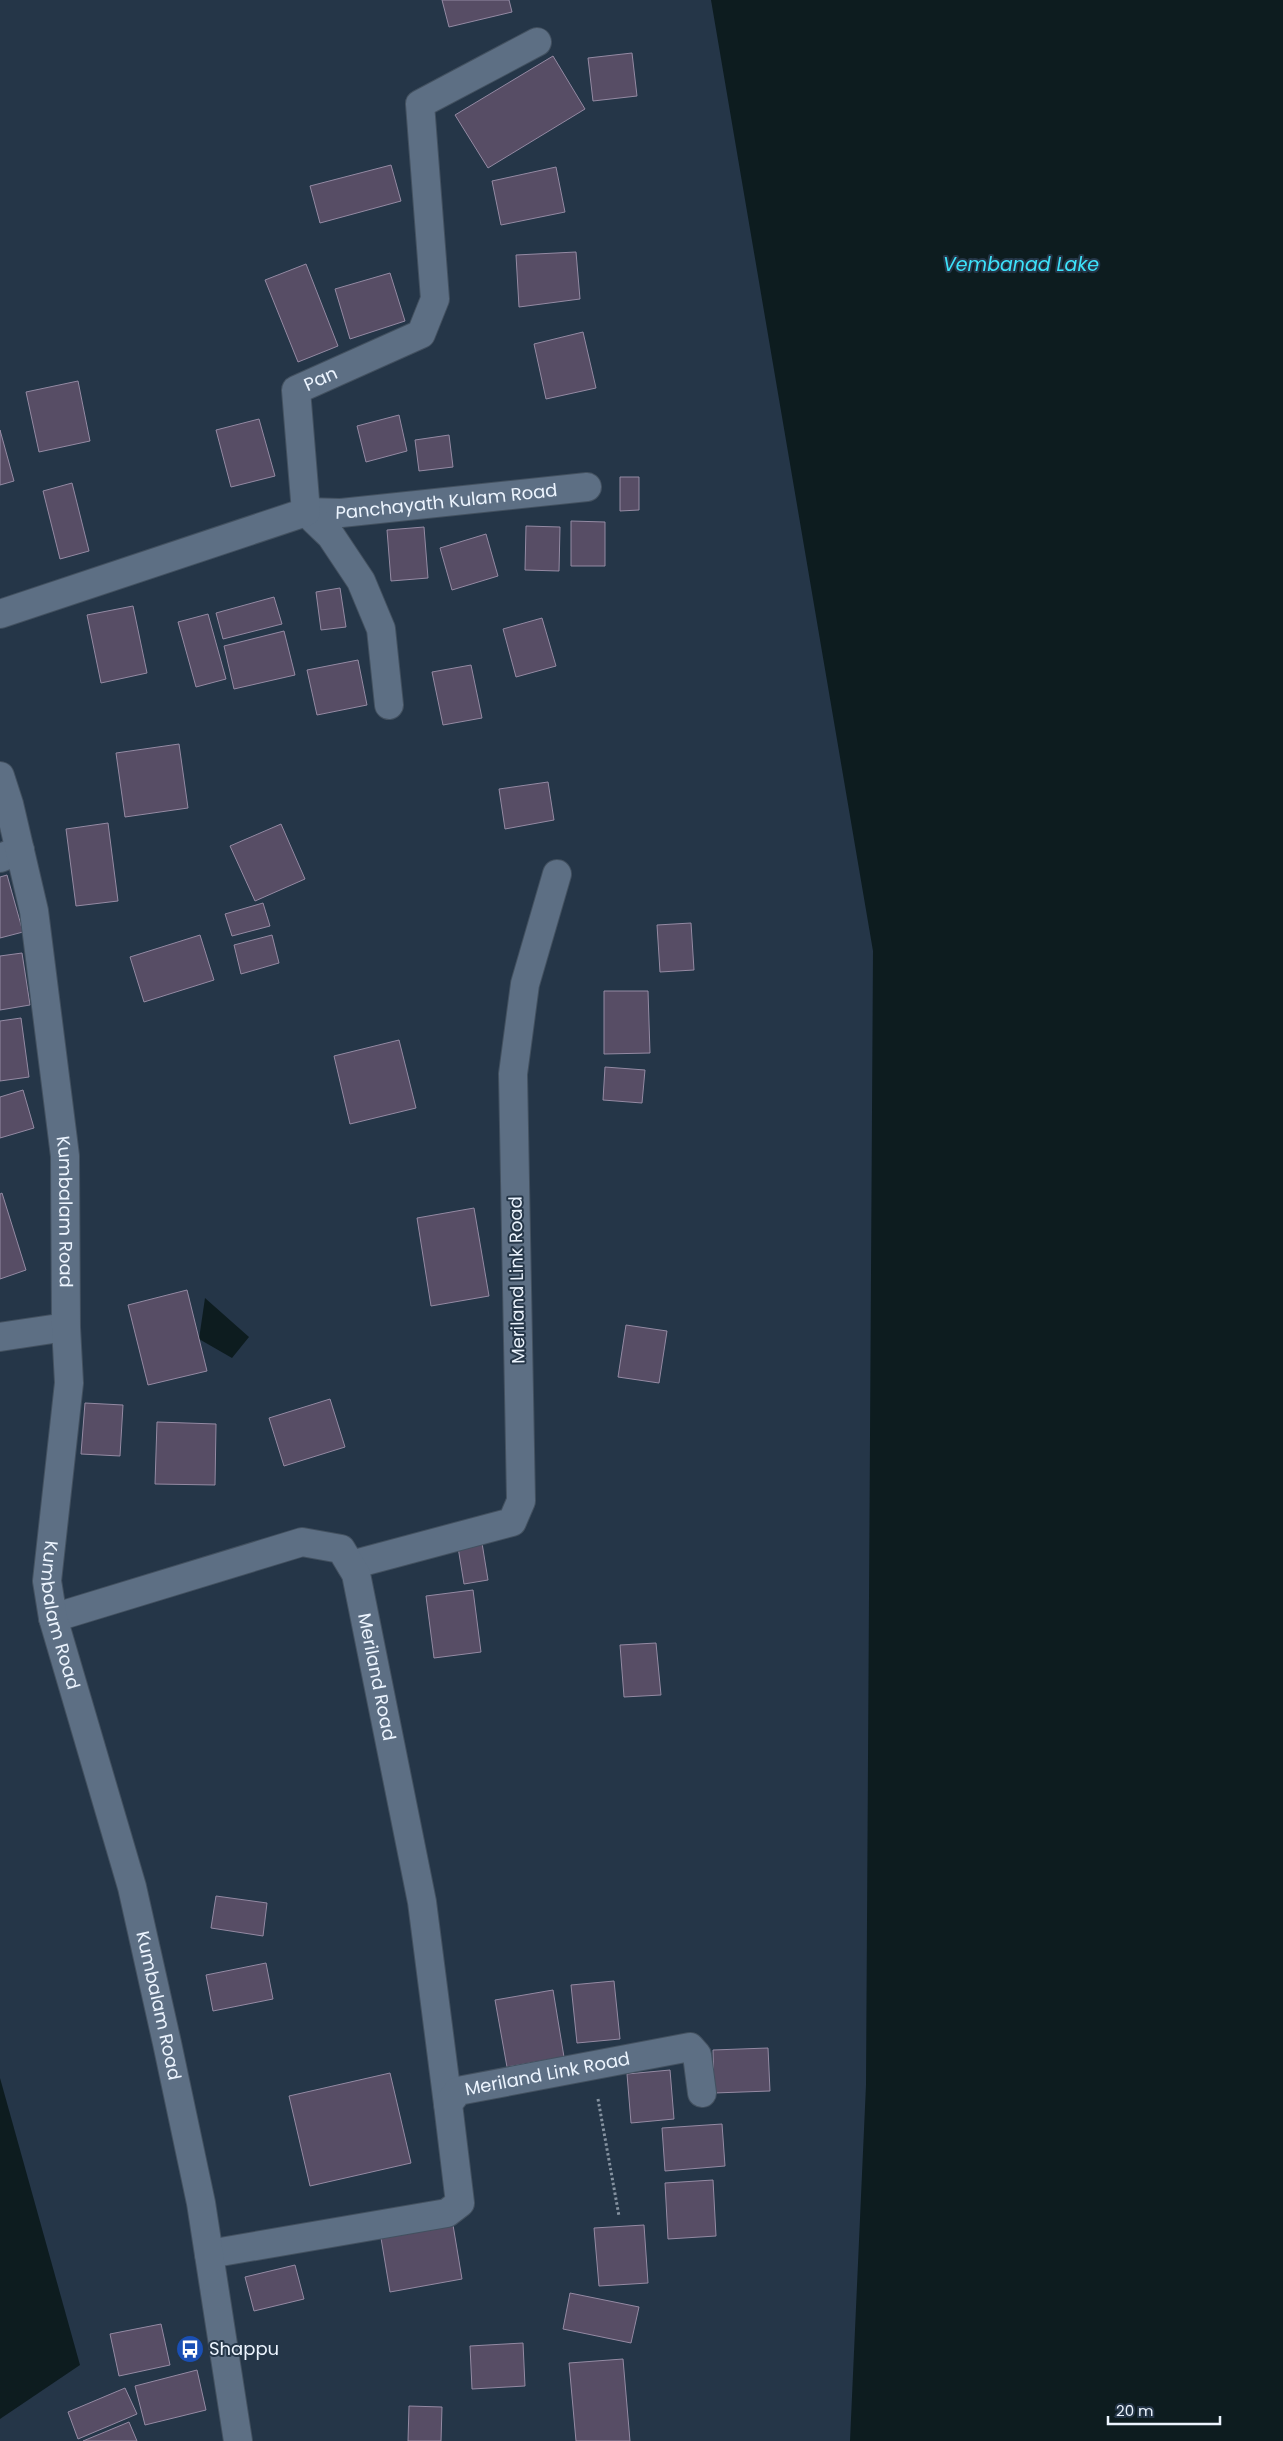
<svg xmlns="http://www.w3.org/2000/svg" width="1283" height="2441" font-family="Poppins,sans-serif">
  <rect width="100%" height="100%" fill="#253648"/>
  <g fill="#0d1c1f">
    <path d="M711,0H1283V2441H850L866,2085L873,951Z"/>
    <path d="M205,1298L249,1337L232,1358L199,1339Z"/>
    <path d="M0,2078L80,2365L0,2419Z"/>
  </g>
  <g fill="#574d65" stroke="#948aa3">
    <path d="M442,0H509L512,12L449,27Z"/>
    <path d="M632,53L637,96L593,101L588,58Z"/>
    <path d="M553,56L585,109L488,168L455,115Z"/>
    <path d="M391,165L401,201L320,223L310,186Z"/>
    <path d="M556,167L565,212L501,225L492,181Z"/>
    <path d="M576,252L580,299L519,307L516,255Z"/>
    <path d="M306,264L338,346L298,362L265,280Z"/>
    <path d="M390,273L405,321L350,339L335,289Z"/>
    <path d="M583,332L596,388L546,399L534,344Z"/>
    <path d="M78,381L90,441L39,452L26,392Z"/>
    <path d="M399,415L407,451L366,462L357,426Z"/>
    <path d="M259,419L275,476L231,487L216,430Z"/>
    <path d="M0,430L14,481L0,485Z"/>
    <path d="M449,435L453,467L419,471L415,440Z"/>
    <path d="M620,477H639V510L620,511Z"/>
    <path d="M72,483L89,551L60,559L43,491Z"/>
    <path d="M571,521L605,522V566H571Z"/>
    <path d="M526,526L560,527L559,571L525,570Z"/>
    <path d="M424,527L428,578L391,581L387,530Z"/>
    <path d="M486,534L498,576L452,590L440,548Z"/>
    <path d="M340,588L346,627L321,630L316,592Z"/>
    <path d="M274,597L282,624L223,639L216,613Z"/>
    <path d="M133,606L147,673L101,683L87,615Z"/>
    <path d="M208,614L226,679L196,687L178,622Z"/>
    <path d="M542,618L556,666L516,677L503,629Z"/>
    <path d="M284,631L295,675L234,689L224,646Z"/>
    <path d="M358,660L367,705L317,715L307,670Z"/>
    <path d="M471,665L482,718L443,725L432,672Z"/>
    <path d="M179,744L188,808L125,817L116,753Z"/>
    <path d="M548,782L554,820L505,829L499,789Z"/>
    <path d="M108,823L118,901L76,906L66,829Z"/>
    <path d="M281,824L305,879L255,901L230,846Z"/>
    <path d="M7,875L23,932L0,938V877Z"/>
    <path d="M263,903L270,926L232,936L225,914Z"/>
    <path d="M691,923L694,970L660,972L657,925Z"/>
    <path d="M200,935L214,980L144,1002L130,957Z"/>
    <path d="M272,935L279,963L241,974L234,945Z"/>
    <path d="M22,953L30,1005L0,1010V956Z"/>
    <path d="M604,991H648L650,1053L604,1054Z"/>
    <path d="M21,1018L29,1077L0,1081V1021Z"/>
    <path d="M399,1040L416,1108L350,1124L334,1056Z"/>
    <path d="M605,1067L645,1070L642,1103L603,1100Z"/>
    <path d="M23,1090L34,1128L0,1138V1097Z"/>
    <path d="M2,1193L26,1270L0,1279V1194Z"/>
    <path d="M474,1208L489,1296L431,1306L417,1218Z"/>
    <path d="M187,1290L207,1371L148,1385L128,1305Z"/>
    <path d="M626,1325L667,1331L659,1383L618,1377Z"/>
    <path d="M330,1399L345,1447L284,1466L269,1418Z"/>
    <path d="M85,1403L123,1405L120,1456L81,1454Z"/>
    <path d="M157,1422L216,1424L215,1485L155,1484Z"/>
    <path d="M482,1543L488,1580L464,1584L458,1547Z"/>
    <path d="M473,1590L481,1652L434,1658L426,1596Z"/>
    <path d="M656,1643L661,1695L624,1697L620,1645Z"/>
    <path d="M216,1896L267,1903L263,1936L211,1928Z"/>
    <path d="M266,1963L273,1999L213,2011L206,1975Z"/>
    <path d="M614,1981L620,2039L577,2043L571,1985Z"/>
    <path d="M553,1990L564,2057L507,2067L495,2000Z"/>
    <path d="M768,2048L770,2091L714,2093L713,2050Z"/>
    <path d="M670,2070L674,2119L631,2123L627,2074Z"/>
    <path d="M390,2073L411,2163L310,2186L289,2096Z"/>
    <path d="M722,2124L725,2166L665,2171L662,2128Z"/>
    <path d="M713,2180L716,2236L668,2239L665,2183Z"/>
    <path d="M453,2225L462,2279L390,2292L381,2238Z"/>
    <path d="M644,2225L648,2283L599,2286L594,2228Z"/>
    <path d="M295,2265L304,2299L254,2311L245,2277Z"/>
    <path d="M570,2293L639,2307L631,2343L563,2329Z"/>
    <path d="M161,2324L170,2365L119,2376L110,2334Z"/>
    <path d="M523,2343L525,2386L472,2389L470,2346Z"/>
    <path d="M623,2359L630,2441H576L569,2363Z"/>
    <path d="M197,2370L206,2410L145,2425L135,2386Z"/>
    <path d="M125,2388L137,2414L78,2439L68,2412Z"/>
    <path d="M409,2406L442,2407L441,2441H408Z"/>
    <path d="M129,2422L137,2441H83Z"/>
  </g>
  <g fill="none" stroke-linecap="round" stroke-linejoin="round">
    <g stroke="#435160" stroke-width="30">
      <g id="street">
        <path id="s1" d="M306,512L341,513L587,487"/>
        <path d="M306,512L331,536L361,581L381,629L389,705"/>
        <path id="s2" d="M0,614L306,512L296,390L421,334L435,299L420,104L537,42"/>
        <path d="M0,858L20,850"/>
        <path d="M0,1337L66,1327"/>
        <path d="M351,1565L512,1522L521,1501L513,1074L525,984L557,874"/>
        <path id="s3" d="M53,1618L302,1542L341,1549L356,1574L422,1902L448,2104"/>
        <path id="s4" d="M209,2254L447,2213L460,2203L448,2104L458,2091L690,2047L697,2055L702,2093"/>
      </g>
    </g>
    <g stroke="#435160" stroke-width="30">
      <g id="secondary">
        <path id="s5" d="M0,776L9,804L34,911L65,1156L66,1327L69,1383L47,1581L53,1618L132,1887L167,2043L201,2203L238,2441"/>
      </g>
    </g>
    <path stroke="#8693a1" stroke-width="3" stroke-dasharray="2.5 2.5" stroke-linecap="butt" d="M598,2099L619,2216"/>
    <use href="#street" stroke="#5d6f84" stroke-width="28"/>
    <use href="#secondary" stroke="#5d6f84" stroke-width="28"/>
  </g>
  <defs>
    <g id="bus-disc" transform="scale(1.4375)"><circle r="9.5" fill="#1a4fb4" stroke="#253648"/><path d="M-5-6H5V4H4V6H2V4H-2V6H-4V4H-5ZM-3.5-4V0h7V-4ZM-3.5 1.2v1.5H-2V1.2ZM2 1.2v1.5H3.5V1.2Z" fill="#fff"/></g>
  </defs>
  <g fill-rule="evenodd">
    <use href="#bus-disc" x="190" y="2349"/>
  </g>
  <g text-anchor="middle" stroke-width="4" stroke-linejoin="round" paint-order="stroke">
    <g font-size="18" fill="#ecf4fe" stroke="#253648">
      <text dy="6" stroke="none"><textPath href="#s2" startOffset="472">Pan</textPath></text>
      <text dy="6" stroke="none"><textPath href="#s1" startOffset="141">Panchayath Kulam Road</textPath></text>
      <text dy="6" stroke="none"><textPath href="#s5" startOffset="442">Kumbalam Road</textPath></text>
      <text transform="translate(517 1280) rotate(-91)" y="6">Meriland Link Road</text>
      <text dy="6" stroke="none"><textPath href="#s5" startOffset="848">Kumbalam Road</textPath></text>
      <text dy="6" stroke="none"><textPath href="#s3" startOffset="434">Meriland Road</textPath></text>
      <text dy="6" stroke="none"><textPath href="#s5" startOffset="1252">Kumbalam Road</textPath></text>
      <text dy="6" stroke="none"><textPath href="#s4" startOffset="465">Meriland Link Road</textPath></text>
    </g>
    <g font-size="18" fill="#ecf4fe" stroke="#253648" text-anchor="start">
      <text x="209" y="2355">Shappu</text>
    </g>
    <g font-size="19" font-style="italic" fill="#3de3fb" stroke="#253648">
      <text x="1021" y="271">Vembanad Lake</text>
    </g>
  </g>
  <path d="M1108 2416v8h112v-8" fill="none" stroke="#ecf4fe" stroke-width="2.5"/>
  <text x="1116" y="2416" font-size="15" fill="#ecf4fe" stroke="#253648" stroke-width="4" paint-order="stroke">20 m</text>
</svg>
